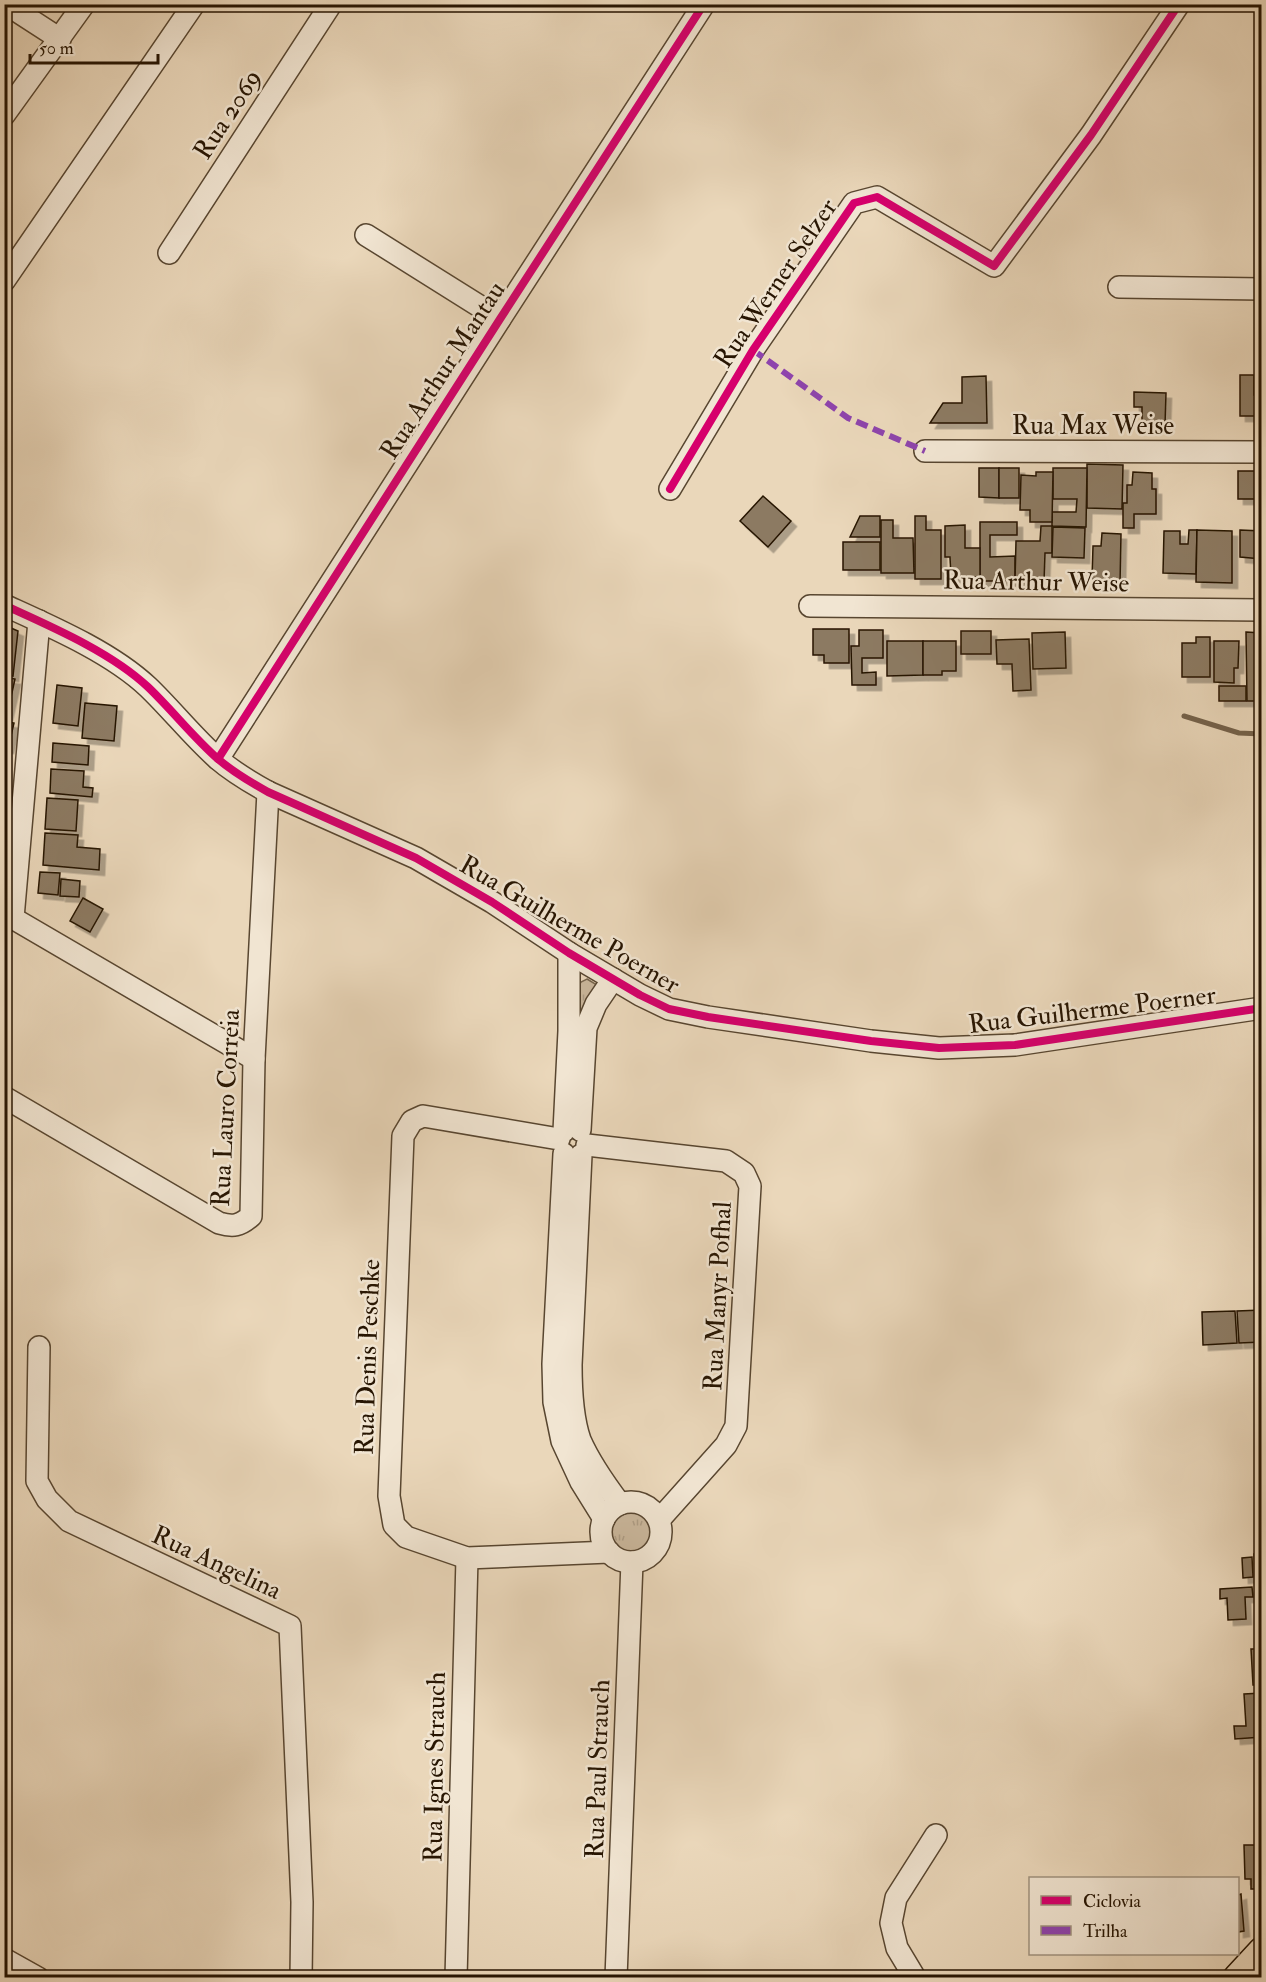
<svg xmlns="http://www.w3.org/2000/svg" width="1266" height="1982" font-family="'IM FELL Double Pica',serif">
  <defs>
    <pattern id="grass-tufts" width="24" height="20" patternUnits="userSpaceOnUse" patternTransform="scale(1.5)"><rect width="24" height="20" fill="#c9b69b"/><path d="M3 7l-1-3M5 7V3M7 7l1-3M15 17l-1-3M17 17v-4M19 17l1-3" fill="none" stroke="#ad9c84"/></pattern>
    <filter id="shadow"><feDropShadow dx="5.5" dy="5.5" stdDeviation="0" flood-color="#0004"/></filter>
  </defs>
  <rect width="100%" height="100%" fill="#ead7ba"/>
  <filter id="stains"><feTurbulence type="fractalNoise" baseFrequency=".00333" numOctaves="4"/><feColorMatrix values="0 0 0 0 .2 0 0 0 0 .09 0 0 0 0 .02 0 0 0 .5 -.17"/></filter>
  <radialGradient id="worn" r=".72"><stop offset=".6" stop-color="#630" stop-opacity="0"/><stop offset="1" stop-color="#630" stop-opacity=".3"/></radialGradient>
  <g fill="url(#grass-tufts)" stroke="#78664e" stroke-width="1.5">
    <path d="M587,979L597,985L579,1026L578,987L581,982Z"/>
    <circle cx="632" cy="1532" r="24"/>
  </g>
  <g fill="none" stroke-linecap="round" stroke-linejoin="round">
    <path stroke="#74624b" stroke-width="5" d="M1184,716L1239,733L1262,734"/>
  </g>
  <g fill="#8c7a62" stroke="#271502" stroke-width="1.5" filter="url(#shadow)">
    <path d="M1240,375H1254V395H1262V411H1257V416H1240Z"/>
    <path d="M986,376L987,423H930L943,403H962V377Z"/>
    <path d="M1134,392L1166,393L1165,425H1142V407H1134Z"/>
    <path d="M1087,464L1123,465L1122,509L1087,508Z"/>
    <path d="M979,468H999V498L979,497Z"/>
    <rect x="999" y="468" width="20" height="30"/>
    <path d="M1053,468H1087L1086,527L1052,526V512H1076L1077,499H1053Z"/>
    <rect x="1238" y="471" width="24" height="28"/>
    <path d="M1036,472H1053L1052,522H1030V510H1020L1021,475L1036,476Z"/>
    <path d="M1133,472L1152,473V489H1156V514H1134V528H1123V503H1127V485H1132Z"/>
    <path d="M763,496L791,521L768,547L740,521Z"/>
    <path d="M860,516H880V537H850Z"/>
    <path d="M915,516H926V530H941V579H915Z"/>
    <path d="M881,520H893V538H913L914,573H881Z"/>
    <path d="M980,522H1017V535H990V557L1015,556V581H980Z"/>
    <path d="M965,525V548H980V577H951L950,557H945V526Z"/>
    <path d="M1041,526H1052V553H1045L1044,582L1015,581L1016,541H1040Z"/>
    <path d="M1053,527L1085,528L1084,558L1052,557Z"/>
    <path d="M1189,530H1197L1196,574L1163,573L1164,531H1180V544H1188Z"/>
    <path d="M1197,530L1232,531V583L1196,582Z"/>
    <path d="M1240,530L1262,531V559L1240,557Z"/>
    <path d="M1102,533L1121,534L1120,584H1104V580L1092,579L1093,546H1101Z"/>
    <rect x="843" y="542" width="37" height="28"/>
    <path d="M4,625L18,631L13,676L4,674Z"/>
    <path d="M813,629H849V663H824V655H813Z"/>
    <path d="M859,630H883V658H862V673L876,672V685H852L851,646H859Z"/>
    <rect x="961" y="631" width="30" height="23"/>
    <path d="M1065,632L1066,668L1033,669L1032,633Z"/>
    <path d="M1246,632L1262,633V701H1247Z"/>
    <path d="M1196,637H1210V677H1182V643H1196Z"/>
    <path d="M1029,639L1031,690L1013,691L1012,664H997L996,640Z"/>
    <path d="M887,641H923V675L887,676Z"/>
    <path d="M923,641H956V671H942V675H923Z"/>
    <path d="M1214,641H1239L1238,668H1234V683L1214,682Z"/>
    <path d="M4,677L15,679L7,715H4Z"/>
    <path d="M57,685L82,688L78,726L53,723Z"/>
    <rect x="1219" y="686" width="27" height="15"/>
    <path d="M85,703L117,706L114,741L82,738Z"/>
    <path d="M4,721L14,723L8,748L4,747Z"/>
    <path d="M53,743L89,746L88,765L52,762Z"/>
    <path d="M51,769L84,771L83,787L93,788L92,797L50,793Z"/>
    <path d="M47,798L78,800L76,831L45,829Z"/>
    <path d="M45,833L78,835L77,847L100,849L99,870L43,865Z"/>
    <path d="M40,872L60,873L58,895L38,893Z"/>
    <path d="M61,879L80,881L79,897L60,896Z"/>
    <path d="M83,898L103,909L90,932L70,921Z"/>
    <path d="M1262,1310V1342L1239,1343L1237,1311Z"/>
    <path d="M1235,1311L1237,1343L1203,1345L1202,1312Z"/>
    <path d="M1254,1554H1262V1577H1255Z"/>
    <path d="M1252,1557L1253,1577L1243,1578L1242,1558Z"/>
    <path d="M1252,1587L1253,1597H1245L1246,1619L1228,1620L1227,1598L1220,1599V1589Z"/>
    <path d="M1251,1649H1262V1685H1253Z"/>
    <path d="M1262,1693V1737L1235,1739L1234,1726H1246L1244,1694Z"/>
    <path d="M1244,1845H1262V1889H1251V1879H1245Z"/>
    <path d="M1241,1894L1244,1931L1238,1932V1895Z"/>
  </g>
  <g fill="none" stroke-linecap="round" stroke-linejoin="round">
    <g stroke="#584630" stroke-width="24">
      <g id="minor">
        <path d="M6,4L60,39"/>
        <path d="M4,115L84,4"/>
        <path d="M366,235L500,319"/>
        <path d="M169,253L331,4"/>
        <path d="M4,281L194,4"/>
        <path d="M1119,287L1262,289"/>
        <path d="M925,451L1262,452"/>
        <path d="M670,489L753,350L854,203L877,197L994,266L1091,135L1179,4"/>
        <path d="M4,605C50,626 111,652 148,687C172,710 193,737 218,759C233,772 250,782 268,792L416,858L492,902L569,953L613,979L640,995L669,1009L708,1017L871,1041L939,1048L1015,1045L1262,1008"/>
        <path d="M810,606L1262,610"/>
        <path d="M218,759L500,319L704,4"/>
        <path d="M4,913L254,1059"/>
        <path d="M13,918L39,621"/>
        <path d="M4,1097L219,1223C233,1227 240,1226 251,1216L254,1059L268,792"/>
        <path d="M580,1130L586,1028L596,1004L613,979"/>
        <path d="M564,1131L569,1031V953"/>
        <path d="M559,1139L423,1116L412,1121L403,1136L389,1496L394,1525L406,1537L467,1558L609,1552"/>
        <path d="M587,1145L726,1161L744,1173L750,1186L736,1426L726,1445L659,1520"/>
        <path d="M564,1154L553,1364L554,1402L562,1441L581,1482L604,1519"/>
        <path d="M581,1155L571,1365C571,1389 572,1417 580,1440C590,1463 605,1484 620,1504"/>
        <path d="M39,1347L37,1481L47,1499L69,1521L290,1626L302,1902L301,1978"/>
        <circle cx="631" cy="1532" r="30"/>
        <path d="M4,1959L38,1978"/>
        <path d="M456,1978L467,1558"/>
        <path d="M616,1978L632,1562"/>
        <path d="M915,1978L897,1948L891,1923L896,1898L936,1835"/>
      </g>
    </g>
    <g stroke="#271502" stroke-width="30">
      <path id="major" d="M1237,1978L1262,1951"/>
    </g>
    <use href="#minor" stroke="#f1e5d2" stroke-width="21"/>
    <use href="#major" stroke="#ead7ba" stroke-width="27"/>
    <path stroke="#8e44ad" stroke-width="6" stroke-dasharray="12 6" stroke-linecap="butt" d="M753,350L848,418L925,451"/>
    <g stroke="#f1e5d2" stroke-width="11">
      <g id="cycleway">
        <path d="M670,489L753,350L854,203L877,197L994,266L1091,135L1179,4"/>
        <path d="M4,605C50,626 111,652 148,687C172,710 193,737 218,759C233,772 250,782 268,792L416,858L492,902L569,953L613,979L640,995L669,1009L708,1017L871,1041L939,1048L1015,1045L1262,1008"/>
        <path d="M218,759L500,319L704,4"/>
      </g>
    </g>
    <use href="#cycleway" stroke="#d6006c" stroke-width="8"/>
  </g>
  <g text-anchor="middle" stroke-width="5" stroke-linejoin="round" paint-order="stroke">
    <g font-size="26" fill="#271502" stroke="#f1e5d2">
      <text transform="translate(227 114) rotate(-57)" y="9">Rua 2069</text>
      <text transform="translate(775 283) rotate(-56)" y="9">Rua Werner Selzer</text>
      <text transform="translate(442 370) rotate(-57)" y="9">Rua Arthur Mantau</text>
      <text x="1093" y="434">Rua Max Weise</text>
      <text transform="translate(1036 581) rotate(1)" y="9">Rua Arthur Weise</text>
      <text transform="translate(570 924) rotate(30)" y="9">Rua Guilherme Poerner</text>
      <text transform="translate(1092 1009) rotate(-7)" y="9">Rua Guilherme Poerner</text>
      <text transform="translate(225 1108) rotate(-87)" y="9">Rua Lauro Correia</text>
      <text transform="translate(717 1296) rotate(-87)" y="9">Rua Manyr Pofhal</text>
      <text transform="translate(367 1357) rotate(-88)" y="9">Rua Denis Peschke</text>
      <text transform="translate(217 1562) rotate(25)" y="9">Rua Angelina</text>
      <text transform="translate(434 1767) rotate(-89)" y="9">Rua Ignes Strauch</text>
      <text transform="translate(597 1769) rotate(-88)" y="9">Rua Paul Strauch</text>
    </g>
  </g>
  <rect width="1266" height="1982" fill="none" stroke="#ead7ba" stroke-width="24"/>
  <rect x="6" y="6" width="1254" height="1970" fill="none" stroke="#271502" stroke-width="3"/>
  <rect x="12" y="12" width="1242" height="1958" fill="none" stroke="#271502" stroke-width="1.5"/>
  <rect x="1029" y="1877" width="210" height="78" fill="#f1e5d2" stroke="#a0927f" stroke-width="1.5"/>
  <rect x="1041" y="1896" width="30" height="9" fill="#d6006c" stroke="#a0927f" stroke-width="1.5"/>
  <text x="1083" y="1907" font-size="18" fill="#271502">Ciclovia</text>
  <rect x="1041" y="1926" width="30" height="9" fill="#8e44ad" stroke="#a0927f" stroke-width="1.5"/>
  <text x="1083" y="1937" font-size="18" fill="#271502">Trilha</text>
  <path d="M30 54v9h128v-9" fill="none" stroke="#271502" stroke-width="3"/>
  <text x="39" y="54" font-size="18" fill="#271502" stroke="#f1e5d2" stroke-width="4.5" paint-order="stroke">50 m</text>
  <rect width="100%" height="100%" filter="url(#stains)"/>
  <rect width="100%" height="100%" fill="url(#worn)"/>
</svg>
